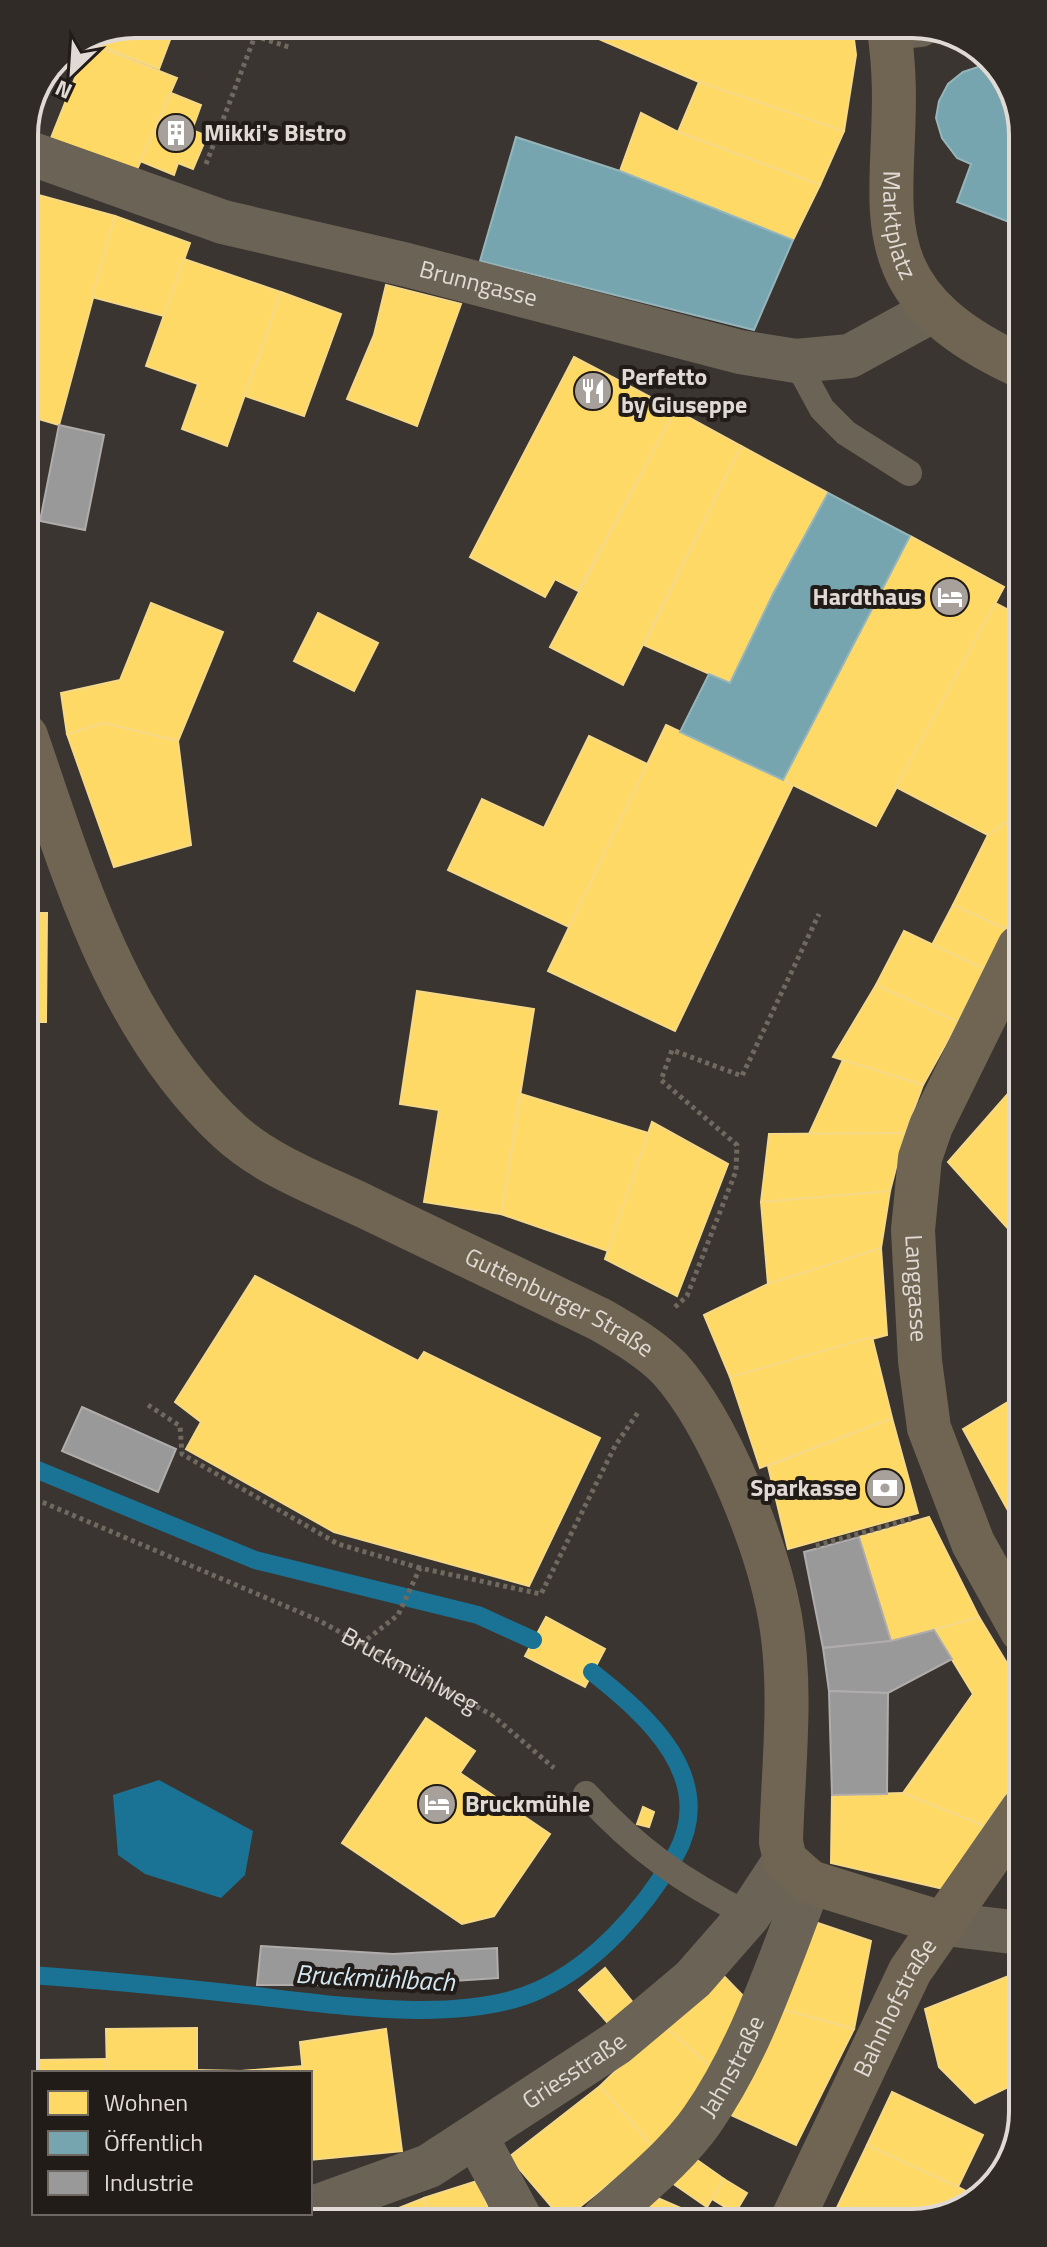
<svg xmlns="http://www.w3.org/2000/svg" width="1047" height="2247" font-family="'Titillium Web',sans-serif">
  <rect width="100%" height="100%" fill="#3a3530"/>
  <path fill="#1a7394" d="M159,1780L253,1831L245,1875L221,1898L145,1874L118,1855L113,1795Z"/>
  <g fill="#ffd966" stroke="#f6d987" stroke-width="2">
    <path d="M135,24H176L159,69L90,42Z"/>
    <path d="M598,24H852L856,55L844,131L699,82L594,37Z"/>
    <path d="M89,43L177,78L136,172L51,138Z"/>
    <path d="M699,82L844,131L820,185L678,132Z"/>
    <path d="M171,93L201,105L192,130L207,136L193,169L178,163L174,175L140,161Z"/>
    <path d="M641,113L678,132L820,185L793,240L620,171Z"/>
    <path d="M24,191L115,216L59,425L25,415Z"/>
    <path d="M115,216L190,243L164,316L92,297Z"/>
    <path d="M184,259L281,292L227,446L182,429L198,384L146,366Z"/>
    <path d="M386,285L461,304L417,426L347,399L374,335Z"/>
    <path d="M281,292L341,314L304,416L245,396Z"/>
    <path d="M574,357L675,410L578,591L555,579L545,597L470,557Z"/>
    <path d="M675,410L741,446L623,685L550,647Z"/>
    <path d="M741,446L828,493L773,594L730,683L644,645Z"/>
    <path d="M910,536L1004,587L876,826L783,780Z"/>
    <path d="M151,603L223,632L178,741L104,723L67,734L61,693L120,680Z"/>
    <path d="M995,603L1018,615L1019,813L988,835L896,787Z"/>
    <path d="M318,613L378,643L354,691L294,661Z"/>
    <path d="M104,723L178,741L191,845L114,867L67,734Z"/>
    <path d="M666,725L793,785L675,1031L548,971Z"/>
    <path d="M589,736L647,764L569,927L448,870L482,799L544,828Z"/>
    <path d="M1019,813V897L1006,929L953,905L988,835Z"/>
    <path d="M953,905L1006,929L984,969L932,945Z"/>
    <path d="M26,913H47L46,1022H27Z"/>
    <path d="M904,931L984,969L958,1022L876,985Z"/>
    <path d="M876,985L958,1022L923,1085L833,1057Z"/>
    <path d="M417,991L534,1009L501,1214L424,1202L439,1110L400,1104Z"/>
    <path d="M843,1060L923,1085L905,1133L809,1134Z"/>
    <path d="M1020,1080V1242L948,1162Z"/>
    <path d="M521,1094L648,1133L608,1251L501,1214Z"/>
    <path d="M652,1122L728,1164L677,1296L605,1259Z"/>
    <path d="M905,1133L890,1191L761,1202L769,1134Z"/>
    <path d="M890,1191L881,1248L768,1284L761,1202Z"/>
    <path d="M881,1248L887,1335L730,1377L704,1315L768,1284Z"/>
    <path d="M255,1276L418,1361L424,1352L600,1438L529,1586L334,1532L186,1449L201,1422L175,1402Z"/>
    <path d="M872,1337L892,1418L760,1468L730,1377Z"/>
    <path d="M1021,1394V1534L963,1429Z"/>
    <path d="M892,1418L918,1513L788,1549L768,1466Z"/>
    <path d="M929,1517L979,1617L891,1641L859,1537Z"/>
    <path d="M546,1617L605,1649L585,1687L525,1656Z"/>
    <path d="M979,1617L1022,1688V1772L984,1826L903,1793L973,1694L934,1630Z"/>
    <path d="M426,1718L475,1751L460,1773L550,1834L494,1916L462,1924L342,1843Z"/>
    <path d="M903,1793L984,1826L944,1889L831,1863L832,1795Z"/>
    <path d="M643,1807L654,1812L649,1827L637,1824Z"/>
    <path d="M806,1919L871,1941L854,2029L773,2007Z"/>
    <path d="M605,1968L639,2010L614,2030L579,1990Z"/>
    <path d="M717,1969L750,2003L717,2072L663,2025Z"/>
    <path d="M1019,1972H1023V2015Z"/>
    <path d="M1019,1972L1023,2080L975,2103L939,2067L925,2009Z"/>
    <path d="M773,2007L854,2029L796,2145L718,2109Z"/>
    <path d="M663,2025L717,2072L654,2148L600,2086Z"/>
    <path d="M197,2028V2073H107L106,2029Z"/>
    <path d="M386,2029L402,2151L310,2160V2073H303L300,2042Z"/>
    <path d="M30,2039H36V2060L107,2059V2073H34V2154L30,2148Z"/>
    <path d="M303,2066V2073H241V2071Z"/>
    <path d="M197,2070L241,2071V2073H197Z"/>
    <path d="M600,2086L654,2148L563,2220L509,2157Z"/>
    <path d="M892,2092L983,2135L958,2187L867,2145Z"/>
    <path d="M867,2145L958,2187L975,2196L948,2217L832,2218Z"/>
    <path d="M690,2155L724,2179L707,2207L668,2180Z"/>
    <path d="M724,2179L747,2193L735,2213L712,2199Z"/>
    <path d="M477,2181L493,2220L433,2221L424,2198Z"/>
    <path d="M646,2193L706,2219H630Z"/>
    <path d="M424,2198L433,2221H366Z"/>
  </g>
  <g fill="#76a5af" stroke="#96b5ba" stroke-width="2">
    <path d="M981,66L998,72L1017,99V225L957,202L971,164L957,158L942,138L936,118L939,101L948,84L963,72Z"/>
    <path d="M516,137L620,171L793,240L754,330L480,261Z"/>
    <path d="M828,493L910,536L783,780L680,732L709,674L730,683L773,594Z"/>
  </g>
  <g fill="#999" stroke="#afacab" stroke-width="2">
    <path d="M59,425L104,435L85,530L40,521Z"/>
    <path d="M82,1407L176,1449L158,1492L62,1451Z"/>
    <path d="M859,1537L891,1641L823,1648L804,1552Z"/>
    <path d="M934,1630L952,1659L888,1693L829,1691L823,1648L891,1641Z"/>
    <path d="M829,1691L888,1693L887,1794L832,1795Z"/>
    <path d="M261,1946L393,1954L497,1948L498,1978L391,1985H257Z"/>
  </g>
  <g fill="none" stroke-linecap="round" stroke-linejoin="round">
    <g stroke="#1a7394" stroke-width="18">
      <path d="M28,1466L255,1560L478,1615L533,1640"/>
      <path d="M30,1975C102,1980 174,1987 246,1995C330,2004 461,2026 539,1990C596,1964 644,1909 675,1856C719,1779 648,1716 592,1672"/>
    </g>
    <g stroke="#6f695f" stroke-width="5" stroke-dasharray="4 4" stroke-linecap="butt">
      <path d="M206,164L255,36L289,47"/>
      <path d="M675,1307L687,1296L736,1171L737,1145L661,1080L672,1050L742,1076L819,914"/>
      <path d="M148,1405L180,1426L182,1454L338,1544L420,1568"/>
      <path id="s1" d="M28,1496L318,1620L492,1715L554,1768"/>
      <path d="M816,1546L911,1519"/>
      <path d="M361,1644L398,1615L420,1568L541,1594L615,1446L639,1411"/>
    </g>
    <g stroke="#6b6456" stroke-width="26">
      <path d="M796,361L822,409L846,433L909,473"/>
      <path d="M586,1794C636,1849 683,1882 749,1915"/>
    </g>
    <g stroke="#6b6456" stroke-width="44">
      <path d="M889,28L920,25"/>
      <path id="s2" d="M24,151L223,222L407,265L740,352L796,361L850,356L932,311"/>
      <path d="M945,1924L1022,1933"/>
      <path d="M476,2137L521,2220"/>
      <path id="s3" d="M310,2209L429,2166L617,2043L693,1979L749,1915L785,1860"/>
      <path id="s4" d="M603,2219C636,2188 676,2157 702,2120C752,2048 778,1963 810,1882"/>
      <path d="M264,2222L297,2213"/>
    </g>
    <g stroke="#706552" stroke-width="44">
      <path id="s5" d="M888,24C915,179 830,278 1018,365"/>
      <path id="s6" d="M26,736C74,875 117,1027 229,1131C267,1166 320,1185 366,1207C445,1245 523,1282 601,1320C625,1334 651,1349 670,1369C719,1424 767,1545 780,1617C793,1690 783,1769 781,1842L785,1860L810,1882L945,1924"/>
      <path id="s7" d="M1019,947L931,1126L920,1158L913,1230L920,1361L929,1428L973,1543L1022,1631"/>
      <path id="s8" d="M793,2218L910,1971L1022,1810"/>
    </g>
  </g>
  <defs>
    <g id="building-disc" transform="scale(2)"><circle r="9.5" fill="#a7a09b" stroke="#211c18"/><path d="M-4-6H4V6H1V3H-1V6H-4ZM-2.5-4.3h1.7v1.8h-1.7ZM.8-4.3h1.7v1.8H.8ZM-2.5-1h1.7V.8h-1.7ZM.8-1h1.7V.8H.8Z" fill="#fff"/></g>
    <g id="restaurant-disc" transform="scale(2)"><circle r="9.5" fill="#a7a09b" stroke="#211c18"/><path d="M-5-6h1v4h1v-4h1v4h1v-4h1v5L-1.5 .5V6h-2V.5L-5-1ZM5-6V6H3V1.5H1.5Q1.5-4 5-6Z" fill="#fff"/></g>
    <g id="hotel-disc" transform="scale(2)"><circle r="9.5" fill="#a7a09b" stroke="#211c18"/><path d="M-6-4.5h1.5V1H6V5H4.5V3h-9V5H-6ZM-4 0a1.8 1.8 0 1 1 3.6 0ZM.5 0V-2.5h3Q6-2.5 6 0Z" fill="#fff"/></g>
    <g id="bank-disc" transform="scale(2)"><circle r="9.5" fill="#a7a09b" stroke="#211c18"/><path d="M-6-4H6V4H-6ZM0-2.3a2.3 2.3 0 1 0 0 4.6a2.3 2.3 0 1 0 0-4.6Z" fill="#fff"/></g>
  </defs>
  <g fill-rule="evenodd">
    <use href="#building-disc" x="176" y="133"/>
    <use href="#restaurant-disc" x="593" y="391"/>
    <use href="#hotel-disc" x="950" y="597"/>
    <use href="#bank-disc" x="885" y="1488"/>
    <use href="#hotel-disc" x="437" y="1804"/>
  </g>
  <g text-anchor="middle" stroke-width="8" stroke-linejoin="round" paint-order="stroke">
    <g font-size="24" font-weight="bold" fill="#e1dad4" stroke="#211c18" text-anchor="start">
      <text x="204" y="141">Mikki's Bistro</text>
      <text x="621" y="385">Perfetto<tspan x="621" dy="28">by Giuseppe</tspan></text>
      <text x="922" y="605" text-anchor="end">Hardthaus</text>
      <text x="857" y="1496" text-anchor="end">Sparkasse</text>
      <text x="465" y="1812">Bruckmühle</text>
    </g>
    <g font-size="24" fill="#e1dad4" stroke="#211c18">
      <text dy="8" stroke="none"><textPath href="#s5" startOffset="202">Marktplatz</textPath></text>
      <text dy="8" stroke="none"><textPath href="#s2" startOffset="474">Brunngasse</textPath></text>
      <text dy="8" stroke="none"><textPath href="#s7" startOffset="364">Langgasse</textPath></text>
      <text dy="8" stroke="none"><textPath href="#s6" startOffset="822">Guttenburger Straße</textPath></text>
      <text dy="8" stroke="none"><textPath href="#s1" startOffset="420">Bruckmühlweg</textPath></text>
      <text dy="8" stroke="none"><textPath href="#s8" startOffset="234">Bahnhofstraße</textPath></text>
      <text dy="8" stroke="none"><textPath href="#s4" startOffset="202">Jahnstraße</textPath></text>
      <text dy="8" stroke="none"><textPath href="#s3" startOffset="300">Griesstraße</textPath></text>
    </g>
    <g font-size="26" font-style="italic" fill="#d3e7f2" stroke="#211c18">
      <text transform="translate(375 1978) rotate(3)" y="9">Bruckmühlbach</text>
    </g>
  </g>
  <path d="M0 0H1047V2247H0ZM135 38H912A97 97 0 0 1 1009 135V2112A97 97 0 0 1 912 2209H135A97 97 0 0 1 38 2112V135A97 97 0 0 1 135 38Z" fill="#302b27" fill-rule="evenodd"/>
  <path fill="none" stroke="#e1dad4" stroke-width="4" d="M135 38H912A97 97 0 0 1 1009 135V2112A97 97 0 0 1 912 2209H135A97 97 0 0 1 38 2112V135A97 97 0 0 1 135 38Z"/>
  <rect x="32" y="2071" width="280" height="144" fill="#211c18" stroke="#6e6863" stroke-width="2"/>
  <rect x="48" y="2091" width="40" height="24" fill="#ffd966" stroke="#6e6863" stroke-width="2"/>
  <text x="104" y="2111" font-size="24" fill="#e1dad4">Wohnen</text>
  <rect x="48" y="2131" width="40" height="24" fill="#76a5af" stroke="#6e6863" stroke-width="2"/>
  <text x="104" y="2151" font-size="24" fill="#e1dad4">Öffentlich</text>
  <rect x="48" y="2171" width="40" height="24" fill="#999999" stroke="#6e6863" stroke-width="2"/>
  <text x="104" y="2191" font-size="24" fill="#e1dad4">Industrie</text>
  <g transform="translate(72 72) rotate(205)" stroke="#211c18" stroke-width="6" paint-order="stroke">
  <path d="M0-6L14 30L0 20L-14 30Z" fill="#e1dad4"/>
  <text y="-12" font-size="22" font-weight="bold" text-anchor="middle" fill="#e1dad4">N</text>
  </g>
</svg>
